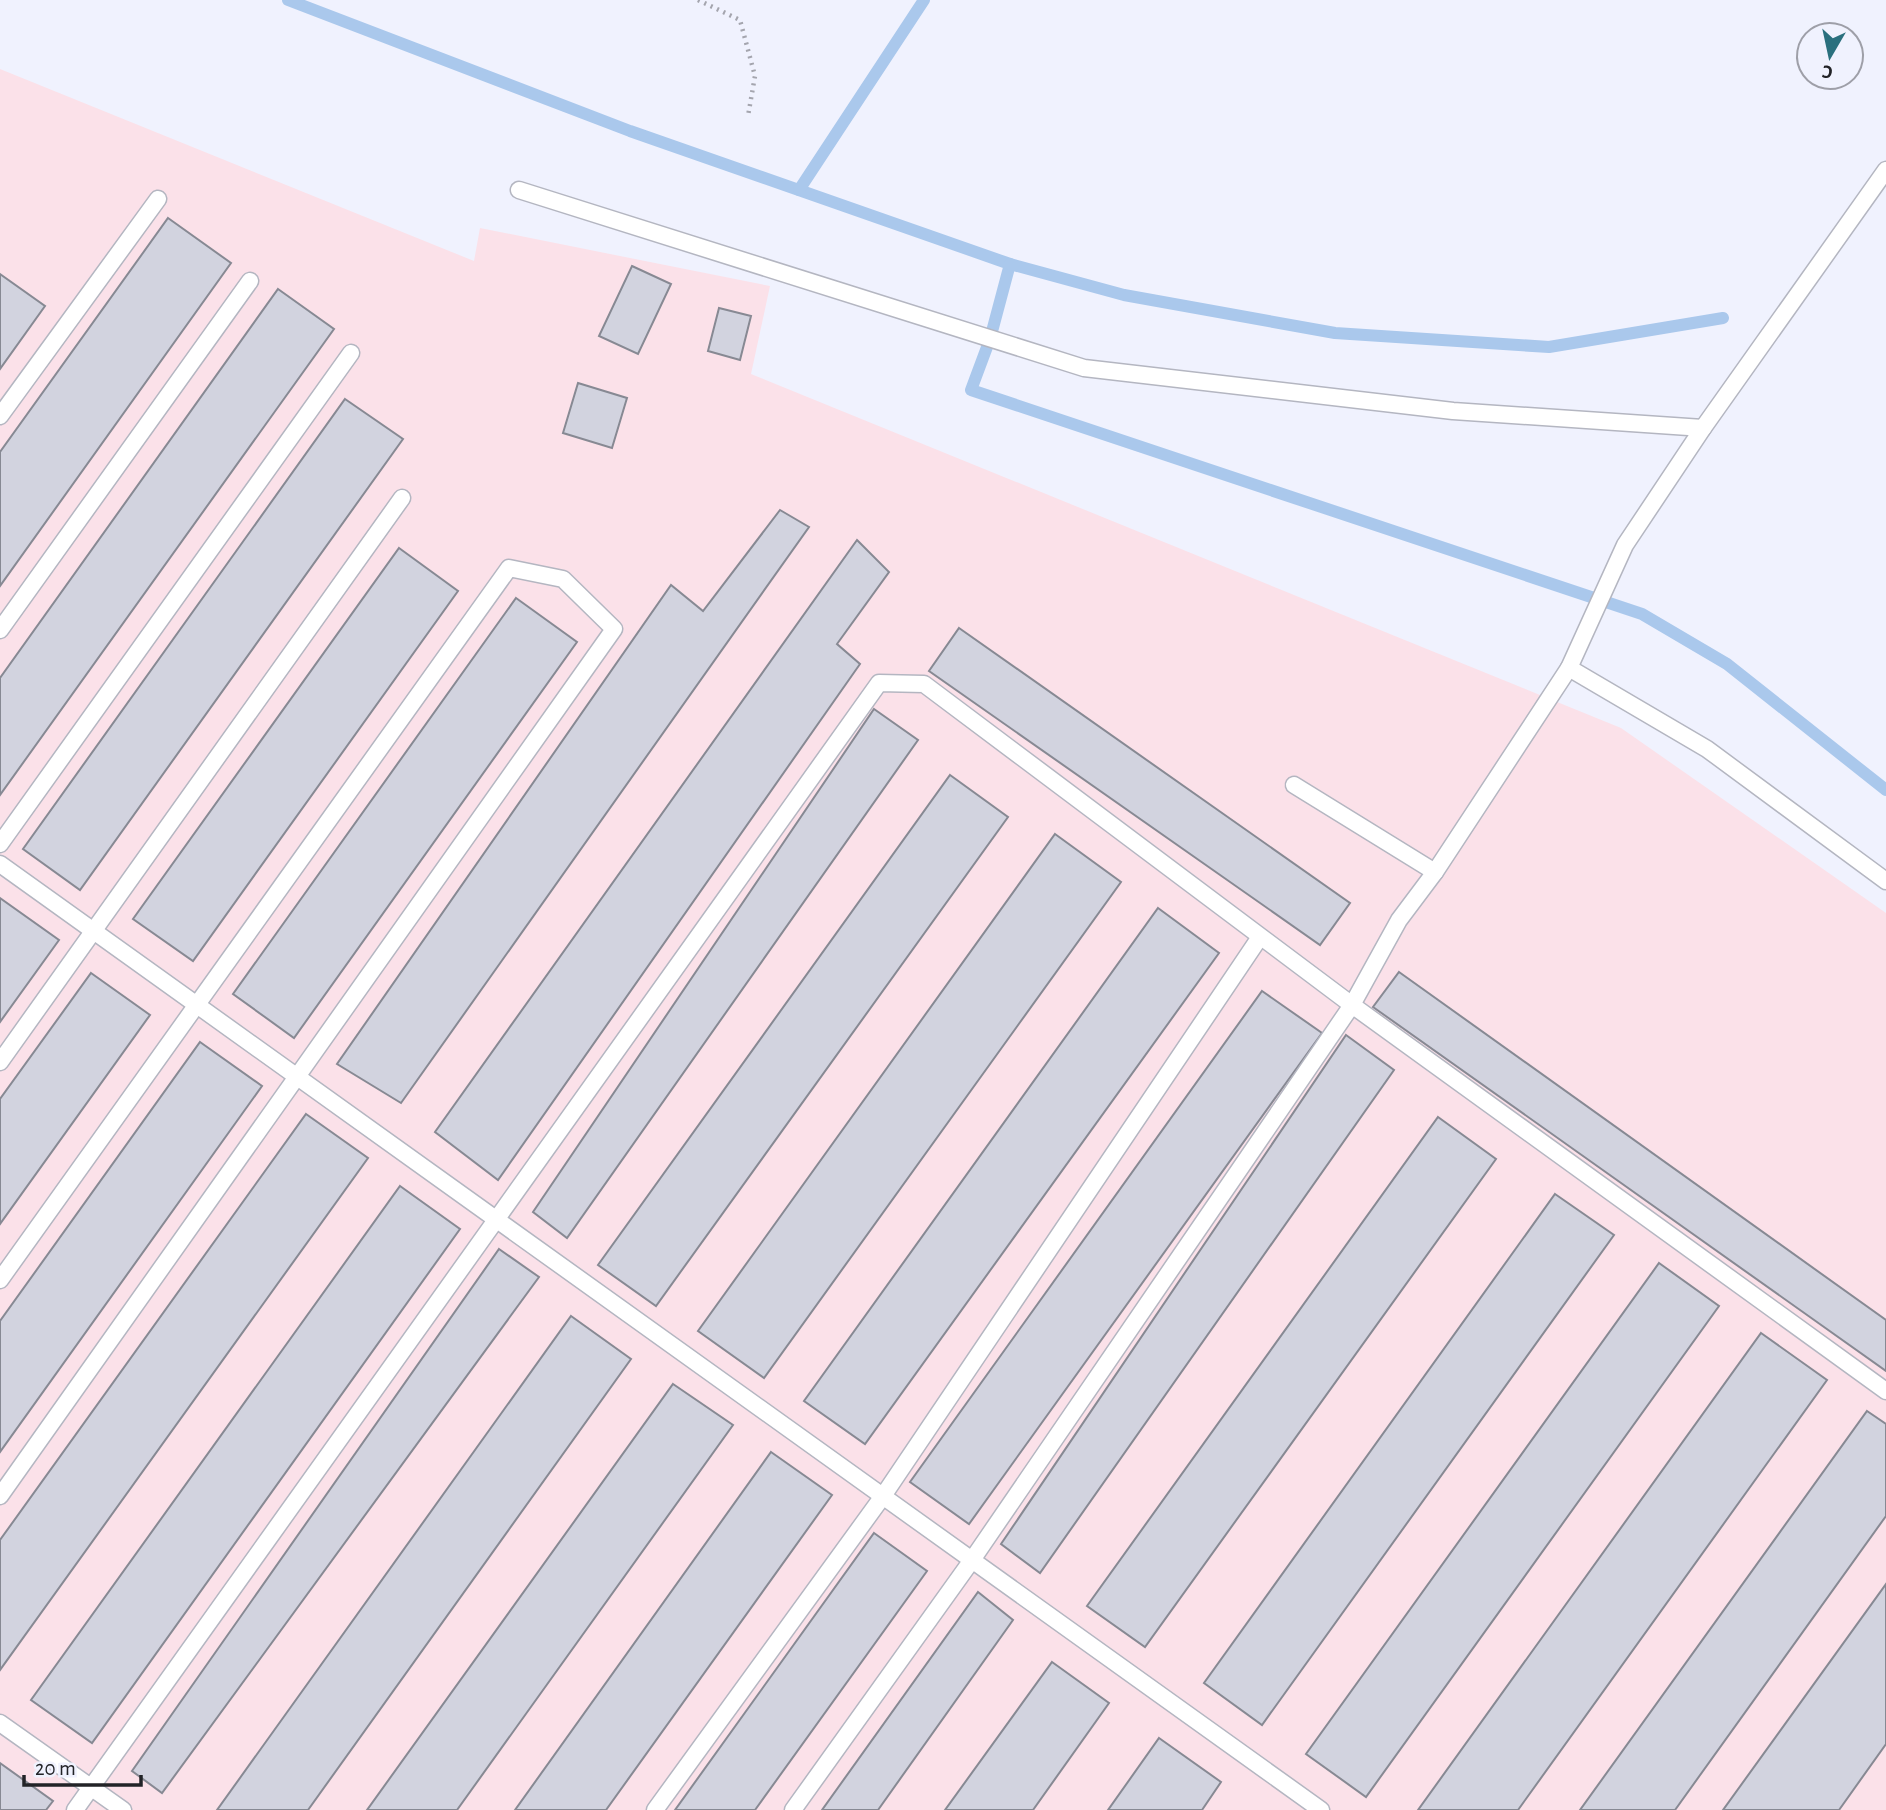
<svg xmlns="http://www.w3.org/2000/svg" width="1886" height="1810" font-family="'Alegreya Sans',sans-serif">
  <rect width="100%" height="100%" fill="#f0f2fe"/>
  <path fill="#fbe1e9" d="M0,69L474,261L480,228L770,286L751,374L1621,728L1886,913V1810H0Z"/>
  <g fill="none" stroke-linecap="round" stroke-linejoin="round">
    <g stroke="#aac8ec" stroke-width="12">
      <path d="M288,0L630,131L1010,264L990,339L971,390L1642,614L1727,664L1886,790"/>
      <path d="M799,190L924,0"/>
      <path d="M1010,264L1124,295L1335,333L1549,347L1723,318"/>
    </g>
  </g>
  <g fill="#d2d3df" stroke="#878993" stroke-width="2">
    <path d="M168,218L231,263L0,586V452Z"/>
    <path d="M632,266L671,284L638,354L599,336Z"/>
    <path d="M0,274L45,306L0,369Z"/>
    <path d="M278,289L334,329L0,795V678Z"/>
    <path d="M719,308L751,316L740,360L708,351Z"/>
    <path d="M578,383L627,398L612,448L563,433Z"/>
    <path d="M345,399L403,439L80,890L23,849Z"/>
    <path d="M780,510L809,527L401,1103L337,1064L671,585L703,611Z"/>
    <path d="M857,540L889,572L837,644L860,664L498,1180L435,1132Z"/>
    <path d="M399,548L458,591L193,961L133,919Z"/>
    <path d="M516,598L577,642L294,1038L233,994Z"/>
    <path d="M959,628L1350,903L1320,945L929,671Z"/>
    <path d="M874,709L918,740L567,1238L533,1212Z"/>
    <path d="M950,775L1008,817L656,1306L598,1265Z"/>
    <path d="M1055,834L1121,882L764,1378L698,1331Z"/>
    <path d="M0,898L59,940L0,1022Z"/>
    <path d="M1158,908L1219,953L865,1444L804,1401Z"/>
    <path d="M1399,972L1886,1320V1371L1373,1007Z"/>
    <path d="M91,973L150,1015L0,1224V1099Z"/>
    <path d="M1262,991L1322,1033L969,1524L910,1482Z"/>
    <path d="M1346,1035L1394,1070L1040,1573L1001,1544Z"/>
    <path d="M200,1042L262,1086L0,1452V1321Z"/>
    <path d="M306,1114L368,1158L0,1670V1540Z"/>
    <path d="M1438,1117L1496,1159L1145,1647L1087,1606Z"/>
    <path d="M400,1186L460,1229L92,1743L31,1700Z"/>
    <path d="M1555,1194L1614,1235L1262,1725L1204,1683Z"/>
    <path d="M499,1249L539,1277L162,1793L132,1771Z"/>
    <path d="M1659,1263L1719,1306L1366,1797L1306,1754Z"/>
    <path d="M571,1316L631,1359L308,1810H217Z"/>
    <path d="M1761,1333L1827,1380L1518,1810H1418Z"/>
    <path d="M673,1384L733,1425L457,1810H367Z"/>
    <path d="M1867,1411L1886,1424V1516L1675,1810H1580Z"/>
    <path d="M771,1452L832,1495L606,1810H515Z"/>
    <path d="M874,1533L927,1571L755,1810H675Z"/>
    <path d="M1886,1584V1744L1839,1810H1723Z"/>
    <path d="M978,1592L1013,1620L878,1810H822Z"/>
    <path d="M1052,1662L1109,1703L1033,1810H945Z"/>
    <path d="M1159,1738L1221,1782L1202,1810H1108Z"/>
    <path d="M0,1763L53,1801L46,1810H0Z"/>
  </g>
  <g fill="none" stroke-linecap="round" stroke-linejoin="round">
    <g stroke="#b4b6c1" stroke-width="19">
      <g id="lane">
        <path d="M1886,170L1703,428L1625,545L1569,668L1707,749L1886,881"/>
        <path d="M519,190L1084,368L1453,411L1703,428"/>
        <path d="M0,416L158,199"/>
        <path d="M0,630L250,281"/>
        <path d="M1294,785L1435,872"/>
        <path d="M0,844L351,353"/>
        <path d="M0,864L1321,1810"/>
        <path d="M0,1062L402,498"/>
        <path d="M0,1280L509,568L563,579L614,629L0,1496"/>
        <path d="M0,1723L123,1810"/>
        <path d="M75,1810L879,683L924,684L1352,1005L1886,1391"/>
        <path d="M655,1810L883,1496L1260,937"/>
        <path d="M793,1810L972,1560L1352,1005L1399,920L1435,872L1569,668"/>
      </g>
    </g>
    <path stroke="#a4a5ae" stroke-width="4.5" stroke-dasharray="2 5" stroke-linecap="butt" d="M698,0L740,20L755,76L748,116"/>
    <use href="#lane" stroke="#fff" stroke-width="16"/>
  </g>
  <g transform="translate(1830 56) rotate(189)"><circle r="33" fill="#f0f2fe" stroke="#9e9fa8" stroke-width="2"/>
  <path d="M0-5L12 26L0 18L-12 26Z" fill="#2a707e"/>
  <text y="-10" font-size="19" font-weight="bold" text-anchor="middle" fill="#222327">С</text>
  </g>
  <path d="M24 1775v10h117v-10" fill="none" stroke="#222327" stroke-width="3.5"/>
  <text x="35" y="1775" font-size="21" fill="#222327" stroke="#f0f2fe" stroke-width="5" paint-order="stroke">20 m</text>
</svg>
